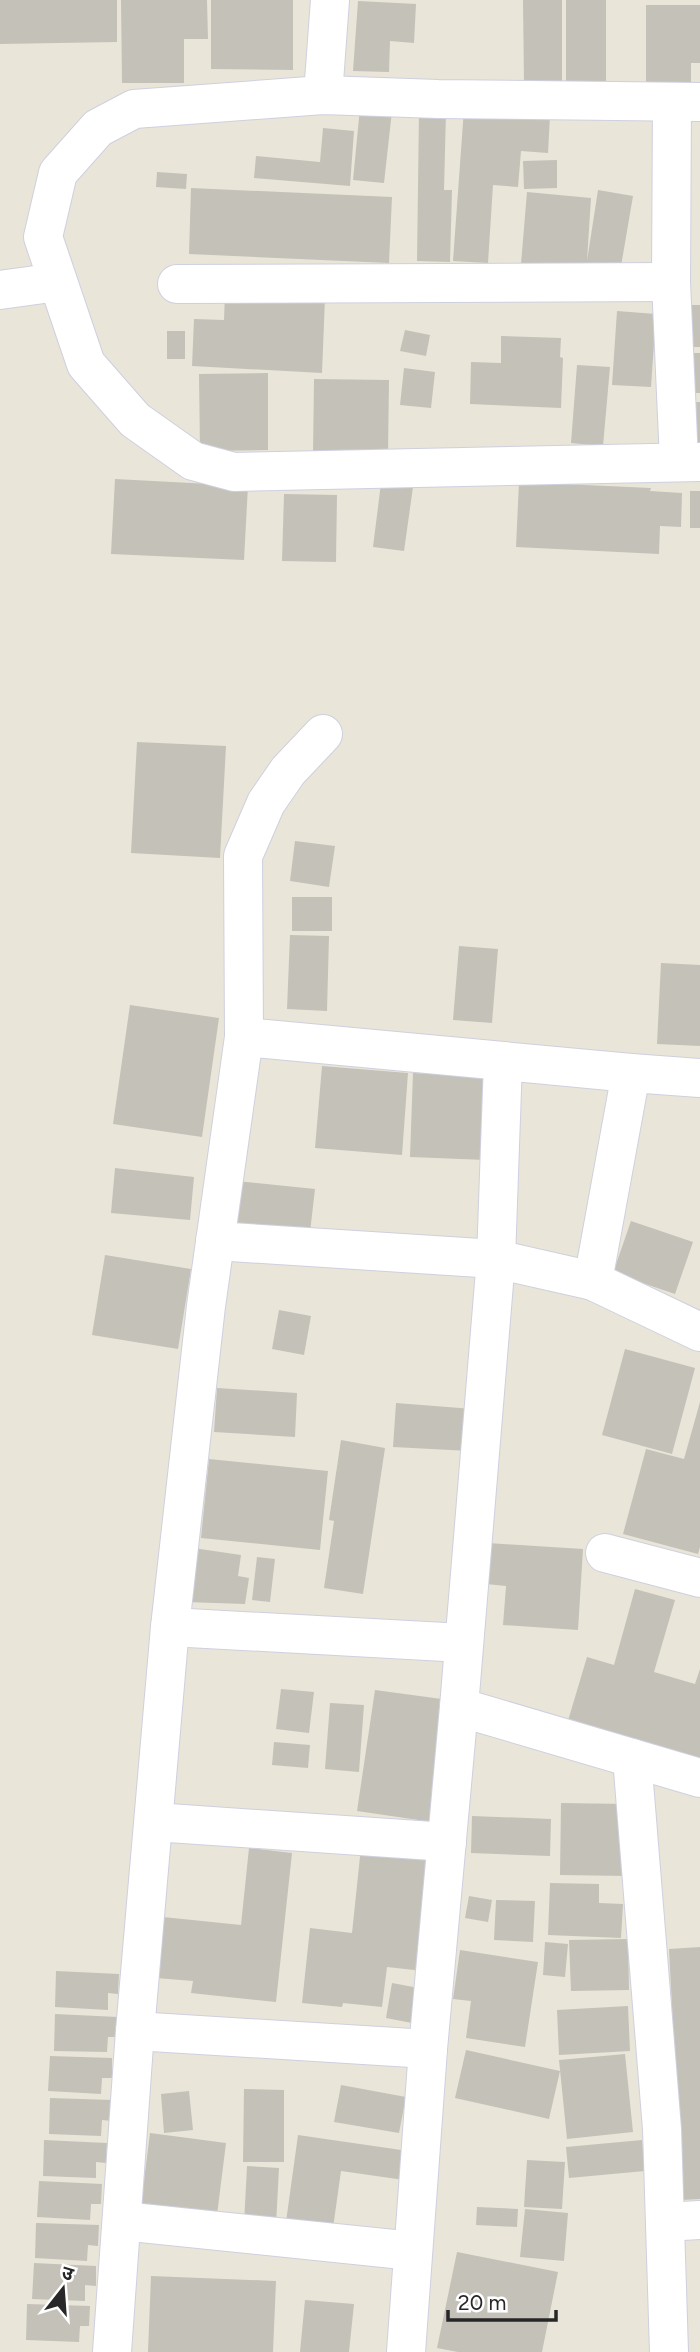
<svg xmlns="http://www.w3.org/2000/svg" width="700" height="2352" font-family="Figtree,'Noto Sans Devanagari',sans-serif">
  <rect width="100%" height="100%" fill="#e9e5d9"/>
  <g fill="#c4c1b9">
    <path d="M0,0H117V42L0,44Z"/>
    <path d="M121,0H207L208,39H184V83H122Z"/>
    <path d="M211,0H293V70L211,69Z"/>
    <path d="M523,0H562V84H524Z"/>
    <rect x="566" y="0" width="40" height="87"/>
    <path d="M358,1L416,4L414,43L390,41L389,72L353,71Z"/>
    <path d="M646,5H700V63H691V82H646Z"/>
    <path d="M360,108L392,111L384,183L353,180Z"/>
    <path d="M464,109L550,116L548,153L521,151L518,187L493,185L488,263L453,261Z"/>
    <path d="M419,111L446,112L444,190H452L450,262L417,261Z"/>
    <path d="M323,128L354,131L350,186L254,178L256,156L320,162Z"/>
    <path d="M557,160V188L524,189L523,161Z"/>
    <path d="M157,172L187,174L186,189L156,187Z"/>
    <path d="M191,188L392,197L389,263L189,254Z"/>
    <path d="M598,190L633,196L620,272L521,264L527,192L591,198L587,261Z"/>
    <path d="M225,293L325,298L322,373L192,366L194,319L224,320Z"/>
    <rect x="684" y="305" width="16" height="42"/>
    <path d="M617,311L656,314L651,387L612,385Z"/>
    <path d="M405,330L430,335L426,356L400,351Z"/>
    <rect x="167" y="331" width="18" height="28"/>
    <path d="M501,336L561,338L560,357L563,358L561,408L470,404L471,362L501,363Z"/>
    <rect x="690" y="353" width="10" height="40"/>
    <path d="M577,365L610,367L603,446L571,443Z"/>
    <path d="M404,368L435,372L431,408L400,405Z"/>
    <path d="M268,373V450L200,451L199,374Z"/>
    <path d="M314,379L389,380L388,454L313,453Z"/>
    <path d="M692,402H700V445H693Z"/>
    <path d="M115,479L248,486L244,560L111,554Z"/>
    <path d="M519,482L651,488L650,491L682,493L681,527L660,526L659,554L516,547Z"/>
    <path d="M381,483L413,487L404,551L373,547Z"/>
    <rect x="690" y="491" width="10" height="37"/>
    <path d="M284,494L337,495L336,562L282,561Z"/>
    <path d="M137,742L226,746L220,858L131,853Z"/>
    <path d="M295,841L335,846L329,887L290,881Z"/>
    <rect x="292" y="897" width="40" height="34"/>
    <path d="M290,935L329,936L327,1011L287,1009Z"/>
    <path d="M459,946L498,949L492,1023L453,1020Z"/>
    <path d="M661,963L700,965V1046L657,1044Z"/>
    <path d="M130,1005L219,1018L202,1137L113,1124Z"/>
    <path d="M322,1066L408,1073L402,1155L315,1148Z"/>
    <path d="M413,1073L490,1076L486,1160L410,1157Z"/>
    <path d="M115,1168L194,1177L190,1220L111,1213Z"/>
    <path d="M237,1181L315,1189L309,1241L232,1233Z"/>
    <path d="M631,1221L693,1242L675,1294L613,1273Z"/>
    <path d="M105,1255L191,1269L178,1349L92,1335Z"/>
    <path d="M279,1310L311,1316L304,1355L272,1349Z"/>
    <path d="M625,1349L695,1368L672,1454L602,1435Z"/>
    <path d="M217,1388L297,1393L295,1437L214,1432Z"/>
    <path d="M700,1402V1547L698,1554L623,1534L646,1449L684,1459Z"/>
    <path d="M396,1403L473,1409L470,1451L393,1447Z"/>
    <path d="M341,1440L385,1448L363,1594L324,1588L334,1521L329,1520Z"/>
    <path d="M209,1459L328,1471L320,1550L201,1538Z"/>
    <path d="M488,1543L583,1549L578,1630L503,1625L506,1586L486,1584Z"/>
    <path d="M193,1548L241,1555L238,1576L249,1578L245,1604L185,1602Z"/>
    <path d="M257,1557L275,1559L270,1602L252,1600Z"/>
    <path d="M635,1589L675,1600L654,1672L695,1684L700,1669V1765L567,1724L587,1657L614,1665Z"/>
    <path d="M281,1689L314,1692L309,1733L276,1729Z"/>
    <path d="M375,1690L449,1700L432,1822L357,1811Z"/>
    <path d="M330,1703L364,1705L359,1772L325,1769Z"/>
    <path d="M274,1742L310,1745L308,1768L272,1765Z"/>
    <path d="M561,1803L629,1804L628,1876L560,1875Z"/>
    <path d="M472,1816L551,1819L550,1856L471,1853Z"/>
    <path d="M361,1847L435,1856L423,1971L387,1967L382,2007L343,2003L342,2007L302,2003L310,1928L352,1933Z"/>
    <path d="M249,1848L292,1853L276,2002L191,1993L193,1981L156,1978L163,1917L241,1925Z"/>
    <path d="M550,1883L599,1884V1903L623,1904L621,1938L548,1935Z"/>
    <path d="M469,1896L492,1900L488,1922L465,1918Z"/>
    <path d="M496,1900L535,1901L533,1942L494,1940Z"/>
    <path d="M628,1939L629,1990L571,1991L569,1940Z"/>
    <path d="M545,1942L568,1944L565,1977L543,1975Z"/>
    <path d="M700,1947V2199L682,2200L669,1949Z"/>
    <path d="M460,1950L538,1962L525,2047L466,2038L471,2001L453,1999Z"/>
    <path d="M56,1971L119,1974L118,1994L108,1993V2010L55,2007Z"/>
    <path d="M392,1983L424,1989L417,2024L386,2018Z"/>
    <path d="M628,2006L630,2051L559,2055L557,2010Z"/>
    <path d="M55,2014L118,2017L117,2037H108L107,2052L54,2051Z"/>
    <path d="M466,2050L560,2071L549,2119L455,2098Z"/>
    <path d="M625,2054L633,2132L567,2139L559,2060Z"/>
    <path d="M50,2056L112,2058V2078H102L101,2094L48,2091Z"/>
    <path d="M341,2085L406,2097L399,2133L334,2122Z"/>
    <path d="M244,2089L284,2090V2162H243Z"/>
    <path d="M189,2091L193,2130L164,2133L161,2094Z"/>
    <path d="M50,2098L112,2100V2121L102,2120L101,2136L49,2134Z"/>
    <path d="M150,2133L226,2143L216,2223L140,2213Z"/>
    <path d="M298,2135L408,2151L404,2180L341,2171L333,2228L286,2222Z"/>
    <path d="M44,2140L107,2143L106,2163L96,2162V2178L43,2176Z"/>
    <path d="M642,2140L645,2171L569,2178L566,2147Z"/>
    <path d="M527,2160L565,2162L562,2209L524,2207Z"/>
    <path d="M247,2166L279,2168L276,2225L244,2224Z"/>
    <path d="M39,2181L102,2184L101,2204H91L90,2220L37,2217Z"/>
    <path d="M477,2207L518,2209L517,2227L476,2225Z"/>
    <path d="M525,2209L568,2213L564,2261L520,2257Z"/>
    <path d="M36,2223L99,2225L98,2246L88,2245L87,2261L35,2258Z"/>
    <path d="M457,2252L558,2272L542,2352H458L437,2348Z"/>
    <path d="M34,2263L96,2266V2286L85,2285V2301L32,2299Z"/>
    <path d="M151,2276L276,2281L273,2352H148Z"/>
    <path d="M305,2300L354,2304L349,2352H300Z"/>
    <path d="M27,2304L90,2306L89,2326H80L79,2342L26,2340Z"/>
  </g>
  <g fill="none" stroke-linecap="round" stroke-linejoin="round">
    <g stroke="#cfd0df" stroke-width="40">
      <g id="minor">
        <path d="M323,95L330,0"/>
        <path d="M672,102L671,282L679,461"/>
        <path d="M700,102L438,99L323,95L134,109L98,128L58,173L43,237L86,364L135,420L193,461L234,472L700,462"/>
        <path d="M177,284L671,282"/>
        <path d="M0,290L58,282"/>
        <path d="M244,1037L243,856L266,803L288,771L323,734"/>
        <path d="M503,1061L631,1073"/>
        <path d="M215,1241L496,1259L593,1281L631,1073L700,1078"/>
        <path d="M593,1281L700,1332"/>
        <path d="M605,1553L700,1578"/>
        <path d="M170,1627L463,1643"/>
        <path d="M632,1758L662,2129L669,2352"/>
        <path d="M154,1822L447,1842"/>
        <path d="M135,2031L428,2049"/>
        <path d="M122,2221L413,2251"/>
        <path d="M665,2222L700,2220"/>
        <path d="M112,2352L135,2031L170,1627L206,1306L244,1037L503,1061L496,1259L459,1707L700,1778"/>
        <path d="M406,2352L428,2049L459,1707"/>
      </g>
    </g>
    <use href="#minor" stroke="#fff" stroke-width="38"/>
  </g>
  <g transform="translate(63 2289) rotate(17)" stroke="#ffffff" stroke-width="5" paint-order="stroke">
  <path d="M0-5L12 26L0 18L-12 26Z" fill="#272727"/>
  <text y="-10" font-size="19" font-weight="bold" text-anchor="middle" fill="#272727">उ</text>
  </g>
  <path d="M448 2310v10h108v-10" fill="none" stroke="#272727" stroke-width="3.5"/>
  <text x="458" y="2310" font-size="21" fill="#272727" stroke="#ffffff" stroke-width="5" paint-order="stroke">20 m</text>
</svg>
